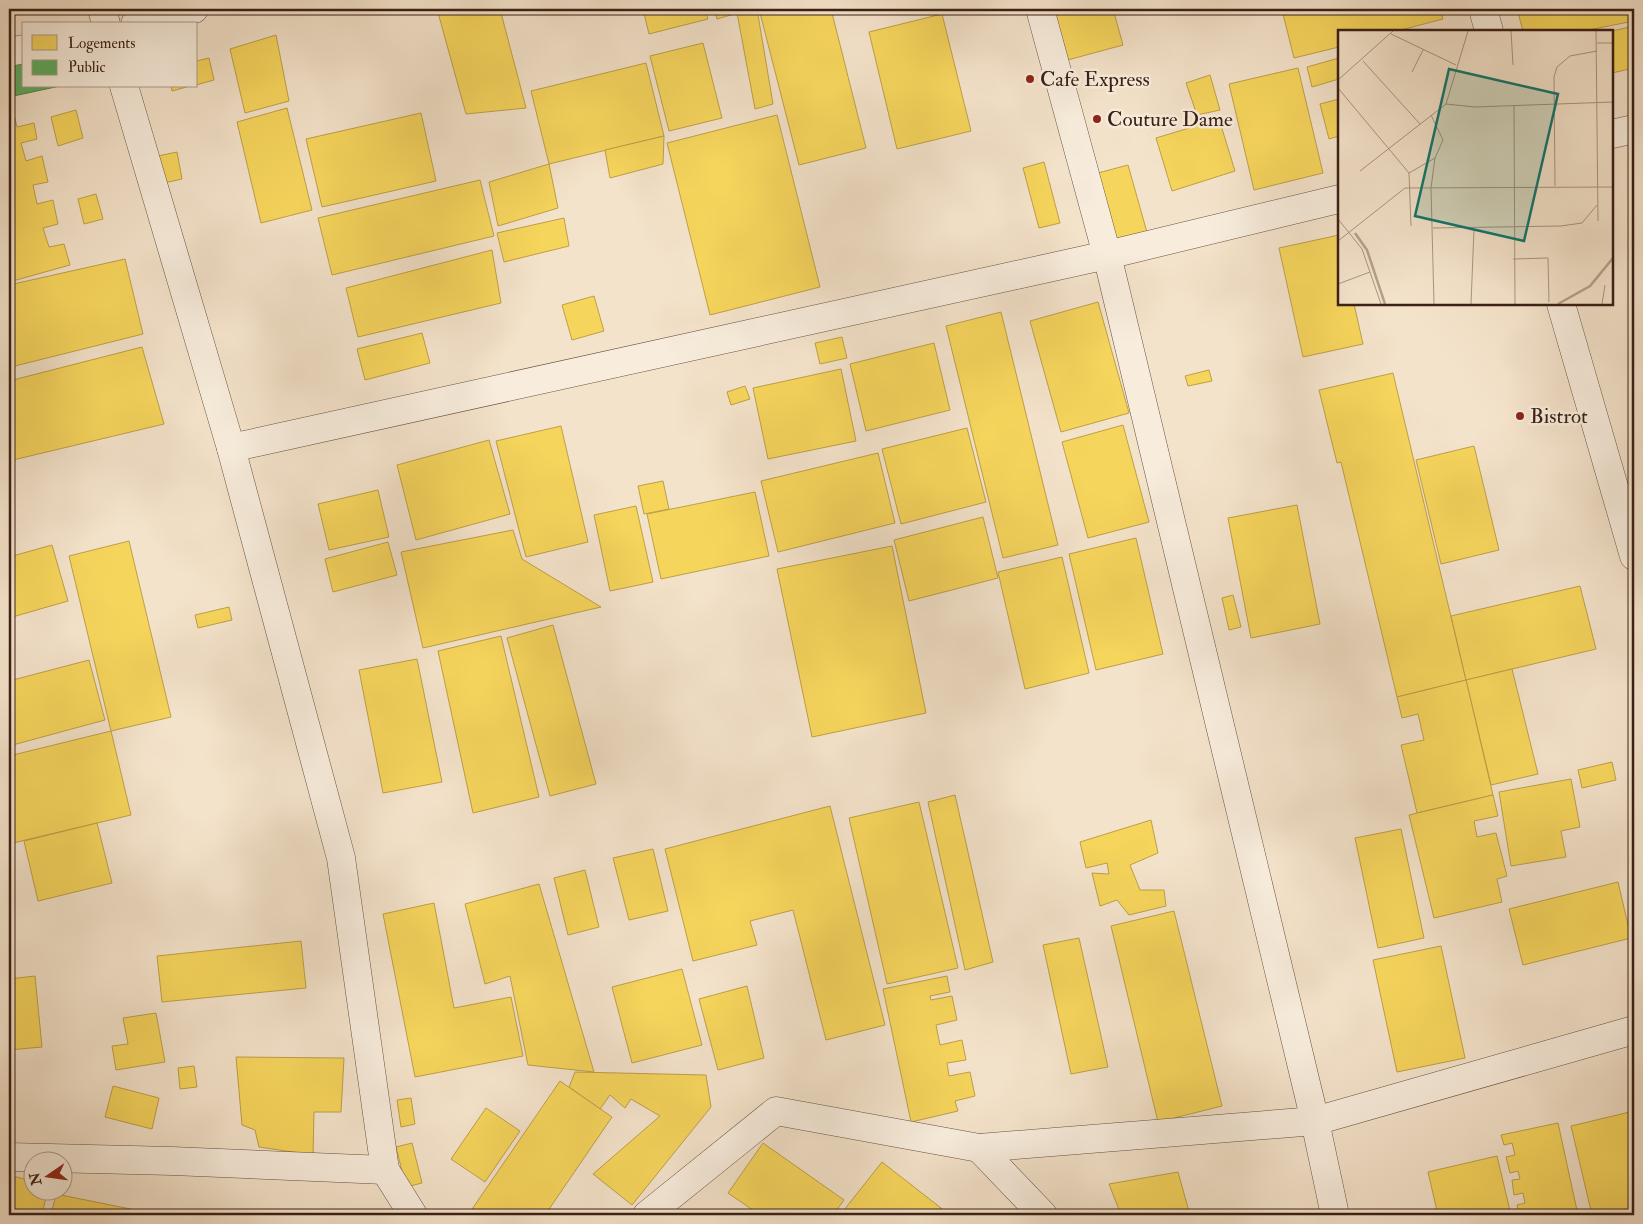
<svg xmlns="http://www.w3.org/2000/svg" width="1643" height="1224" font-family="'IM FELL Double Pica',serif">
  <rect width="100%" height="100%" fill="#f4e3cb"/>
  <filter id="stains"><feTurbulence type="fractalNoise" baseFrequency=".004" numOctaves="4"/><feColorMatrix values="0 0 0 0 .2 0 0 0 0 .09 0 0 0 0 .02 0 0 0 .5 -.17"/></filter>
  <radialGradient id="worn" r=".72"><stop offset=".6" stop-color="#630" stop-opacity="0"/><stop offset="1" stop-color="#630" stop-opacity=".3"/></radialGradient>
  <g fill="#f6d55c" stroke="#be9f47">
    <path d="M437,9H500L526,108L466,114Z"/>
    <path d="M643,9H705L708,19L649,34Z"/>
    <path d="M714,9H752L717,19Z"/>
    <path d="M752,9H757L773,104L755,109L737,13Z"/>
    <path d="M759,9H831L866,148L799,165Z"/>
    <path d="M1050,9H1113L1123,45L1064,61Z"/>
    <path d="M1285,9H1440L1443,19L1397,31H1339V47L1294,58L1282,10Z"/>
    <path d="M1517,9H1634V21L1583,31H1523Z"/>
    <path d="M942,14L971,131L897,149L869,32Z"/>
    <path d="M1634,26V68L1612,73V31Z"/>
    <path d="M276,35L289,101L245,113L230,49Z"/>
    <path d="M703,43L722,118L669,131L650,56Z"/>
    <path d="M209,58L214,80L196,85V61Z"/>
    <path d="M1339,58V79L1312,87L1307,67Z"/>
    <path d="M646,63L664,136L549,164L531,91Z"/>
    <path d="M1298,68L1323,173L1254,190L1229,84Z"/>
    <path d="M1210,75L1220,110L1197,115L1186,83Z"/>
    <path d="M171,86H190L172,91Z"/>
    <path d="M10,97L17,127L34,123L37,139L21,143L26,161L42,156L48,182L33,185L37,204L53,200L58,224L43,228L49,247L64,244L70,265L9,282Z"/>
    <path d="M1339,99V136L1329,139L1320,104Z"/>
    <path d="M287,108L312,210L261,223L237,122Z"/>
    <path d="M76,110L83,138L58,146L51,117Z"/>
    <path d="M421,113L436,181L322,207L306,139Z"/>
    <path d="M777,115L820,287L710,315L667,143Z"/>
    <path d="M1219,119L1235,171L1172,191L1156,138Z"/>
    <path d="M664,136L663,164L610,178L605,150Z"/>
    <path d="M177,152L182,179L164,183L158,156Z"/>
    <path d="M1044,162L1060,223L1039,228L1023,168Z"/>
    <path d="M549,164L558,208L498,226L489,182Z"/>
    <path d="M1128,165L1148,236L1117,244L1098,173Z"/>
    <path d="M480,180L494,236L332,275L318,218Z"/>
    <path d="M96,194L103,219L84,224L78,199Z"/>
    <path d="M564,218L569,246L504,262L497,233Z"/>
    <path d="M1339,235V304H1354L1363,344L1303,357L1279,248Z"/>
    <path d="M492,250L501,303L358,337L346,288Z"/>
    <path d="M125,259L143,334L11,367L9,357V285Z"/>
    <path d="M594,296L604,331L572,340L562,305Z"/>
    <path d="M1098,302L1129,413L1061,432L1030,321Z"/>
    <path d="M1001,312L1058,545L1003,558L946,326Z"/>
    <path d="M422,333L430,363L365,380L357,349Z"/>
    <path d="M842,337L847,358L820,364L815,343Z"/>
    <path d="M934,343L950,410L866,431L850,364Z"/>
    <path d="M142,347L164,424L9,461V381Z"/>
    <path d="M841,369L856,441L768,459L753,388Z"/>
    <path d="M1209,370L1212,381L1188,386L1185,376Z"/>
    <path d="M1393,373L1466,680L1397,697L1341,462L1337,463L1319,390Z"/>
    <path d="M745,386L750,399L731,405L727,392Z"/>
    <path d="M1123,425L1149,522L1088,538L1062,442Z"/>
    <path d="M561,426L588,542L526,557L496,441Z"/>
    <path d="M967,428L986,502L901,524L882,449Z"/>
    <path d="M489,440L510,514L416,540L397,465Z"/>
    <path d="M1474,446L1499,550L1441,564L1416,460Z"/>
    <path d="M878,453L895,523L778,552L761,481Z"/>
    <path d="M663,481L669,509L644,514L638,486Z"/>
    <path d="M378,490L389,537L329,550L318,504Z"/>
    <path d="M755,492L769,556L661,579L647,514Z"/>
    <path d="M1297,505L1320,624L1251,638L1228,518Z"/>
    <path d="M636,506L653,582L610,591L594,515Z"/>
    <path d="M983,517L998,578L909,601L894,540Z"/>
    <path d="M513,530L522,559L601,607L423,648L401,552Z"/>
    <path d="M1136,538L1163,654L1096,670L1069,554Z"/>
    <path d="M129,541L171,717L111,731L69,556Z"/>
    <path d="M388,542L397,575L333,592L325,559Z"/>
    <path d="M52,545L68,601L9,618V557Z"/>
    <path d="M892,546L926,713L812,737L777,569Z"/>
    <path d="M1062,557L1089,673L1025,689L998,572Z"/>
    <path d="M1580,586L1596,649L1466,680L1451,616Z"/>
    <path d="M1233,595L1241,627L1229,630L1222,598Z"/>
    <path d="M229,607L232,620L198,628L195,615Z"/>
    <path d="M553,625L596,784L550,796L507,638Z"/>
    <path d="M501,636L539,797L473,813L438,651Z"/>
    <path d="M417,659L442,782L383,793L359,670Z"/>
    <path d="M89,660L105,720L9,746V681Z"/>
    <path d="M1512,669L1538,774L1491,785L1466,680Z"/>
    <path d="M1466,680L1493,795L1417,813L1401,745L1424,740L1418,714L1402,718L1397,697Z"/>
    <path d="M111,731L131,815L13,843L9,827V756Z"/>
    <path d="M1612,762L1616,780L1582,788L1578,770Z"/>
    <path d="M1571,779L1580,827L1561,831L1566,857L1511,866L1499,792Z"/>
    <path d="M955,795L993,962L965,970L928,802Z"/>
    <path d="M1493,795L1498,816L1474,821L1477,837L1496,833L1507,876L1497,879L1502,902L1434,918L1409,815Z"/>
    <path d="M919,802L958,968L887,984L849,818Z"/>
    <path d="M830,806L885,1025L826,1040L793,910L750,921L757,945L693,961L665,849Z"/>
    <path d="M1151,820L1158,853L1130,865L1140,890H1164L1166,906L1129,915L1117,900L1100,906L1092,873L1109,874L1107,863L1086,868L1080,842Z"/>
    <path d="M97,823L112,883L38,901L24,841Z"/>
    <path d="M1401,829L1424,938L1378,948L1355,838Z"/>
    <path d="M653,849L668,911L629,920L613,858Z"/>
    <path d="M585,870L599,927L568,935L554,878Z"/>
    <path d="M1618,882L1631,938L1523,965L1509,909Z"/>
    <path d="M539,884L594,1072L528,1065L510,976L485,984L465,904Z"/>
    <path d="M434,903L454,1008L511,997L523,1056L415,1077L383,914Z"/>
    <path d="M1174,911L1222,1106L1158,1122L1111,926Z"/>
    <path d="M1079,938L1108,1067L1071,1074L1043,945Z"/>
    <path d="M301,941L306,988L162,1002L157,956Z"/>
    <path d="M1441,946L1465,1058L1397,1072L1373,960Z"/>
    <path d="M682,969L702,1045L632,1063L612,987Z"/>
    <path d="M35,976L42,1047L9,1050V979Z"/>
    <path d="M947,976L950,992L930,996L931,1000L952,996L957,1020L936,1025L940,1045L962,1040L966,1060L947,1063L949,1076L970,1072L975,1096L955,1101L958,1111L911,1122L883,989Z"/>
    <path d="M747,986L764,1058L718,1070L699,999Z"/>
    <path d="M156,1013L165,1062L116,1070L112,1046L128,1044L123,1018Z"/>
    <path d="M236,1057L344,1058L341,1112H314L313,1155L259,1147L255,1130L242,1125Z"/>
    <path d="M194,1066L197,1087L180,1089L178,1068Z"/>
    <path d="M575,1072L706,1075L711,1107L632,1205L593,1174L660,1116L631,1099L625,1108L610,1095L600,1109L569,1087Z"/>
    <path d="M560,1081L612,1117L545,1215H468Z"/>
    <path d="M113,1086L159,1098L152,1129L105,1117Z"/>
    <path d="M411,1098L415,1124L401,1127L397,1100Z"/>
    <path d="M486,1108L520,1131L485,1182L451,1159Z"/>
    <path d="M1634,1111V1215H1592L1571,1126Z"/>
    <path d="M1558,1123L1578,1215H1519L1517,1205L1525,1203L1523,1193L1514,1195L1512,1180L1520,1179L1518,1171L1510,1173L1506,1157L1515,1155L1512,1143L1504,1145L1501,1135Z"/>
    <path d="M412,1143L422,1183L406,1187L396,1147Z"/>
    <path d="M763,1143L844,1200L833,1215H760L728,1193Z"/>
    <path d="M1497,1156L1511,1215H1438L1428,1172Z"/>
    <path d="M882,1162L950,1215H840Z"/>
    <path d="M1178,1172L1190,1215H1121L1109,1184Z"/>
    <path d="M9,1175L32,1181V1192H47L42,1215H9Z"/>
    <path d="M56,1194L160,1215H51Z"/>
  </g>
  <path fill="#5aae61" stroke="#50834a" d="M24,53V86H60L9,97V57Z"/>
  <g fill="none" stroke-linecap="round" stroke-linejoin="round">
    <g stroke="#685142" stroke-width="29">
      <g id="minor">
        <path d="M102,9L106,24"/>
        <path d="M1040,9L1107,255L1315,1121L1335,1215"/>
        <path d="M1483,9L1489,31"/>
        <path d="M135,24L194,9"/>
        <path d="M9,52L24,49"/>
        <path d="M124,86L231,448L341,858L385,1170L413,1215"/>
        <path d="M1612,134L1634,129"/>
        <path d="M1561,304L1634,556"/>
        <path d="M231,448L1107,255L1339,199"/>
        <path d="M979,1148L1043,1215"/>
        <path d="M9,1157L172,1161L385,1170"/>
        <path d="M647,1215L776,1111L979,1148L1315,1121L1634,1030"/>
      </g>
    </g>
    <use href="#minor" stroke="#f8eddd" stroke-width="28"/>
  </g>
  <g fill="#8f2418" stroke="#f8eddd" stroke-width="2">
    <circle cx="1030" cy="79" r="5"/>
    <circle cx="1097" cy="119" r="5"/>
    <circle cx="1520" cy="416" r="5"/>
  </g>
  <g text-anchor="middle" stroke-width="5" stroke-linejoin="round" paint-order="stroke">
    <g font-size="21" fill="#3a2015" stroke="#f8eddd" text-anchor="start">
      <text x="1040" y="86">Cafe Express</text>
      <text x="1107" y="126">Couture Dame</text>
      <text x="1530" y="423">Bistrot</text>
    </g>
  </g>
  <g transform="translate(1338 30)">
    <rect width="275" height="275" fill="#f4e3cb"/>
    <path fill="none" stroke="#b5a18d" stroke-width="2.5" d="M17,203L29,220L47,274M220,274L252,256L275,228"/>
    <path fill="none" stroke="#aa9582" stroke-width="1" d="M173,1L175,35M258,1L260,191M53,4L118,35M259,13H275M25,31L82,94M74,42L85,20M0,50L55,1M0,58L71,143L73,196M108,74L130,1M176,75L177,274M93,85L105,110L97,128L93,158L96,274M22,141L108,74L137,77L275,72M71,143L97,128M217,156L216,47L219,37L232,26L259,21M0,189L24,219L43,274M95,198L223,196L244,193L259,175M0,211L67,158L275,157M175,229L210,228L211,272M0,254L32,242M133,274L136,199M264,274L267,255"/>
    <path fill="#0f766e" fill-opacity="0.15" stroke="#0f766e" stroke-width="2.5" d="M111,39L220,64L186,211L77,186Z"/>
    <rect width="275" height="275" fill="none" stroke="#3a2015" stroke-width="2.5"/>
  </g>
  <rect width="1643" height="1224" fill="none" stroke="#f4e3cb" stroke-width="30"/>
  <rect x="10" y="10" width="1623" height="1204" fill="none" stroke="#3a2015" stroke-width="2.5"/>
  <rect x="15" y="15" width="1613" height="1194" fill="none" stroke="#3a2015"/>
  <rect x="22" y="22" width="175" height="65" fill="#f8eddd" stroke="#ac9b8d"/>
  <rect x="32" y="35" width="25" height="15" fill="#f6d55c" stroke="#ac9b8d"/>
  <text x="68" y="48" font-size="15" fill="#3a2015">Logements</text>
  <rect x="32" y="60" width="25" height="15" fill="#5aae61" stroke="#ac9b8d"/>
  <text x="68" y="72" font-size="15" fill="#3a2015">Public</text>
  <g transform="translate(48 1176) rotate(257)"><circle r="24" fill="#f8eddd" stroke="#ac9b8d"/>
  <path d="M0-4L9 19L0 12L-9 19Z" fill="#8f2418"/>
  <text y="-8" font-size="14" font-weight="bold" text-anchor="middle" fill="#3a2015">N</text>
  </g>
  <rect width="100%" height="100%" filter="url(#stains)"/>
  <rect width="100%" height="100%" fill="url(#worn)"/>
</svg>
